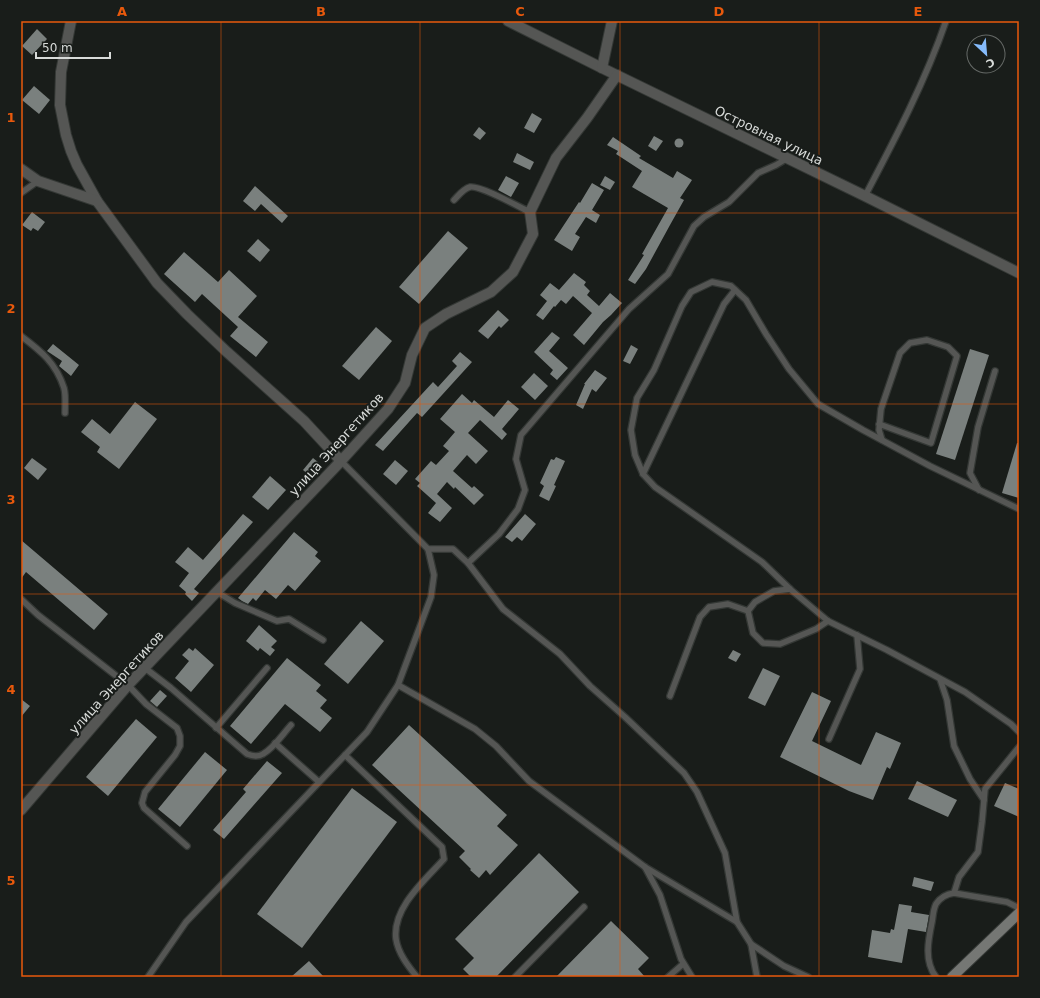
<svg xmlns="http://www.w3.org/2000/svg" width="1040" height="998" font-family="'DejaVu Sans',sans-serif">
  <rect width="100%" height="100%" fill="#191d1a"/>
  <g fill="#7a807e">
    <path d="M37,29L47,39L32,55L22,46Z"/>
    <path d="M34,86L50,100L39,114L22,100Z"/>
    <path d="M532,113L542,119L534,133L524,128Z"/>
    <path d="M479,127L486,133L480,140L473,135Z"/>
    <path d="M654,136L663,141L656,151L648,146Z"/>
    <path d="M613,137L641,156L639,158L673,178L677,171L692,180L680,198L684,200L670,225L646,269L635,284L628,280L644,255L642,254L668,208L632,187L642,171L616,154L618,151L607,145Z"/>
    <circle cx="679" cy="143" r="4.5"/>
    <path d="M517,153L534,162L530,170L513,162Z"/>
    <path d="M506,176L519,183L511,197L498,190Z"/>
    <path d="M605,176L615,182L610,190L600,185Z"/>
    <path d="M592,183L604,190L592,210L600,215L596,223L586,217L575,234L580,237L572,251L554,240L579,202L580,203Z"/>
    <path d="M255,186L288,216L282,223L261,204L255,211L243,201Z"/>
    <path d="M32,212L45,222L38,231L33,228L31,231L22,225Z"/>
    <path d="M448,231L468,248L419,304L399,287Z"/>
    <path d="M258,239L270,250L260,262L247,251Z"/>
    <path d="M184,252L218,282L229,270L257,296L238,317L268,342L256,357L230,336L238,327L202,294L195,302L164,274Z"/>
    <path d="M574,273L586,282L584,285L590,291L587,295L599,306L610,293L622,303L611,315L603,322L584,345L573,335L592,313L573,296L566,304L561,300L555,307L554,306L543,320L536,315L547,301L540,295L550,283L559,290Z"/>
    <path d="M498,310L509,320L501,328L499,326L488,339L478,331Z"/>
    <path d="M376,327L392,341L359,380L342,366Z"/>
    <path d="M552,332L560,338L549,351L568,368L557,380L550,374L553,370L534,352Z"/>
    <path d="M53,344L79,365L71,376L59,366L62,361L47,351Z"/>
    <path d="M631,345L638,349L630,364L623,361Z"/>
    <path d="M970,349L989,355L955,460L936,454Z"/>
    <path d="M460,352L472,362L422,417L417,413L383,451L375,445L433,382L438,387L457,366L452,361Z"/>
    <path d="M595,370L607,378L596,392L592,389L583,409L576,405L585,384H584Z"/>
    <path d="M534,373L548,386L535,400L521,387Z"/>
    <path d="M462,394L472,403L474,400L494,417L508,400L519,409L502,429L507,434L502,440L480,420L468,433L488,451L476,464L467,455L453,471L472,488L474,486L484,495L474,505L455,487L454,489L447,482L437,494L452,508L440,522L428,513L436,503L417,486L420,483L415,479L431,461L436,465L449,451L443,446L455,432L440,419Z"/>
    <path d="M135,402L157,419L119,469L97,452L100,447L81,432L92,419L110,434Z"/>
    <path d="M1017,443H1019V498L1002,493Z"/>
    <path d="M556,457L565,461L554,485L556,486L549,501L539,496L544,486L540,483L551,459L554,460Z"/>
    <path d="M32,458L47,469L38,480L24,468Z"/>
    <path d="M313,458L319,463L309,475L303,470Z"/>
    <path d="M395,460L408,471L396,485L383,474Z"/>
    <path d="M270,476L286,490L268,510L252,497Z"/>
    <path d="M243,514L253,522L194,589L199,593L192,601L185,594L186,592L179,586L189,573L175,562L188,547L203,560Z"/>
    <path d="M525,514L536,524L522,541L517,537L512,542L505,537Z"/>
    <path d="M294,532L318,552L315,556L321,561L295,591L288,585L276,599L265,590L256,601L253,598L248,604L242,601L238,598Z"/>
    <path d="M21,540L108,614L94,630L26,572L21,579Z"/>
    <path d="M361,621L384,641L348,684L324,664Z"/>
    <path d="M259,625L277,641L271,647L275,650L270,656L260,648L258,651L246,641Z"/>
    <path d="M189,648L193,651L195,648L214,665L191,692L175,678L189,661L182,655Z"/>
    <path d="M733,650L741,654L736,662L728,658Z"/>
    <path d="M287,658L321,685L316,691L327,700L320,708L332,718L320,732L285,704L251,744L230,726Z"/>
    <path d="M763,668L780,676L765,706L748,698Z"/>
    <path d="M160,690L167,696L157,707L150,701Z"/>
    <path d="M812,692L831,701L812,741L861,765L876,732L901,743L890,769L887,767L873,800L849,791L780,757Z"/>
    <path d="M21,699L30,706L21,717Z"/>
    <path d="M136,719L157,737L108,796L86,777Z"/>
    <path d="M409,725L507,815L497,826L518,845L490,875L486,870L479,878L470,870L471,869L459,857L465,851L372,765Z"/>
    <path d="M205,752L227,770L180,827L158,809Z"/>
    <path d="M267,761L282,773L224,839L213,830L246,792L243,789Z"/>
    <path d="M917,781L957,800L948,817L908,799Z"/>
    <path d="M1005,783L1019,789V817L994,806Z"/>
    <path d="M352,788L397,822L302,948L257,914Z"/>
    <path d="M539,853L579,892L496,977H471L463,969L474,958L455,939Z"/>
    <path d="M914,877L934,882L931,891L912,886Z"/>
    <path d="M899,904L912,906L911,912L929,915L926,932L908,929L902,963L868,957L872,930L890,933L891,929L894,930Z"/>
    <path d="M611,921L649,958L638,969L645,977H556Z"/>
    <path d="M309,961L324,977H291Z"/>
  </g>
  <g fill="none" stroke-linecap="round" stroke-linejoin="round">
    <g stroke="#343835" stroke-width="8">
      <g id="lane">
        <path d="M21,193L38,181"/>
        <path d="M865,196C895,139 925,82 946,21"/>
        <path d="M454,200C459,195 463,189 470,187C480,185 519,207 530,212"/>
        <path d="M21,336C41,351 56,363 64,388C66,395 65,405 65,413"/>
        <path d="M879,424L931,443L957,356L948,347L927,340L910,343L900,353L881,409L879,430L882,440"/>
        <path d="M643,474L724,304L735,290"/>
        <path d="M979,490L970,473L978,427L995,371"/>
        <path d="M1019,509L930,466L863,430L818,404L789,369L766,334L746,300L731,286L712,282L691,292L682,306L654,370L637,398L631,430L635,455L643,474L655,487L762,562L790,589L828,621L887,650L965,692L1011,724L1019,732"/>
        <path d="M428,549H453L468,563L503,609L560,654L590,686L625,717L684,773L697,792L725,853L737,922L751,944L757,977"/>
        <path d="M468,563L499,534L518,509L525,490L516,459L521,435L629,309L668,274L694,226L704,217L729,202L758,173L776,165L786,159"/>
        <path d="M217,592L235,603L277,621L289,619L323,640"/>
        <path d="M21,599L38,615L128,685L146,704L177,728L180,736V746L175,755L145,792L142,803L144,808L187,846"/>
        <path d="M748,611L753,633L763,643L780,644L816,629L828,621"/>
        <path d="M145,668L171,688L247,754C252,756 258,757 263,754C274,748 282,735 291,725"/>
        <path d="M940,679L947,700L954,746L970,779L984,800"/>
        <path d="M398,685L475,729L496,746L529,781L645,867L737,922"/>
        <path d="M670,696L700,617L709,607L728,604L748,611L755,602L774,591L790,589"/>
        <path d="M216,728L267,668"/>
        <path d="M829,739L860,669L857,635"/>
        <path d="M275,743L319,782"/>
        <path d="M345,755L442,847L444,859C425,880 392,908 396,939C398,953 408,966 417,977"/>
        <path d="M645,867L660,895L681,959L692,977"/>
        <path d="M954,893L959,877L978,852L982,822L985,789L1019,747"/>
        <path d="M751,944L784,966L808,977"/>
        <path d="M148,977L186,922L367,732L398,685L431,597L434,575L428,549L341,461"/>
        <path d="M515,977L584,907"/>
        <path d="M668,977L683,964"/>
        <path d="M936,977C924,961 928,941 932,922C933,917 933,910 936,904C940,898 947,894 954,893L1007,902L1019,908"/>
      </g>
    </g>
    <g stroke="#343835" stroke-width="12">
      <g id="street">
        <path d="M71,21L61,72L60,105L66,135L71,151L77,165L97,201L157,283L187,314L227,352L304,421L341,461"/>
        <path d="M508,21L602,68L865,196L1019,273"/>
        <path d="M602,68L612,21"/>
        <path d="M21,169L38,181L97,201"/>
        <path d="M21,810L128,685L341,461L388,409L405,383L412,355L425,328L446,314L491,292L513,272L533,234L530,212L556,158L587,118L617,75"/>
      </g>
    </g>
    <g stroke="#343835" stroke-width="12">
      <path id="secondary" d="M952,977L1019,913"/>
    </g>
    <use href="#lane" stroke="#555654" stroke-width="5.5"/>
    <use href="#street" stroke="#555654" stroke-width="10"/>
    <use href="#secondary" stroke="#757774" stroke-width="10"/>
  </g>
  <path fill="none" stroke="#e8590c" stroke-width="1" stroke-opacity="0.55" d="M221,21V977M420,21V977M620,21V977M819,21V977M21,213H1019M21,404H1019M21,594H1019M21,785H1019"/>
  <g text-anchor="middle" stroke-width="4" stroke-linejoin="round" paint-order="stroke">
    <g font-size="13" fill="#d8dbd9" stroke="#191d1a">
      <text transform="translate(769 135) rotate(26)" y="5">Островная улица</text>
      <text transform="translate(336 444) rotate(-48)" y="5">улица Энергетиков</text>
      <text transform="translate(116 682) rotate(-48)" y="5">улица Энергетиков</text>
    </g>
  </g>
  <rect width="1040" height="998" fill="none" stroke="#191d1a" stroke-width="44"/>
  <g transform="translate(986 54) rotate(154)"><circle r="19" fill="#191d1a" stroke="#656966"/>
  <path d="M0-3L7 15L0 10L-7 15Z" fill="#85bbfb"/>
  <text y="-6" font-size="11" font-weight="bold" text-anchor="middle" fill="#d8dbd9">С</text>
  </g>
  <path d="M36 52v6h74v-6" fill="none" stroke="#d8dbd9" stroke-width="2"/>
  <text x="42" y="52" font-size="12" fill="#d8dbd9" stroke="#191d1a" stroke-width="3" paint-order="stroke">50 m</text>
  <rect x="22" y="22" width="996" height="954" fill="none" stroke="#e8590c" stroke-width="1.5"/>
  <g font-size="13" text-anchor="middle" font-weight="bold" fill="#e8590c">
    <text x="122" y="16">A</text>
    <text x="321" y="16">B</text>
    <text x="520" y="16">C</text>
    <text x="719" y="16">D</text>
    <text x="918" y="16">E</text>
    <text x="11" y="122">1</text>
    <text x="11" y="313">2</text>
    <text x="11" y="504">3</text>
    <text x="11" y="694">4</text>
    <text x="11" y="885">5</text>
  </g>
</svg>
